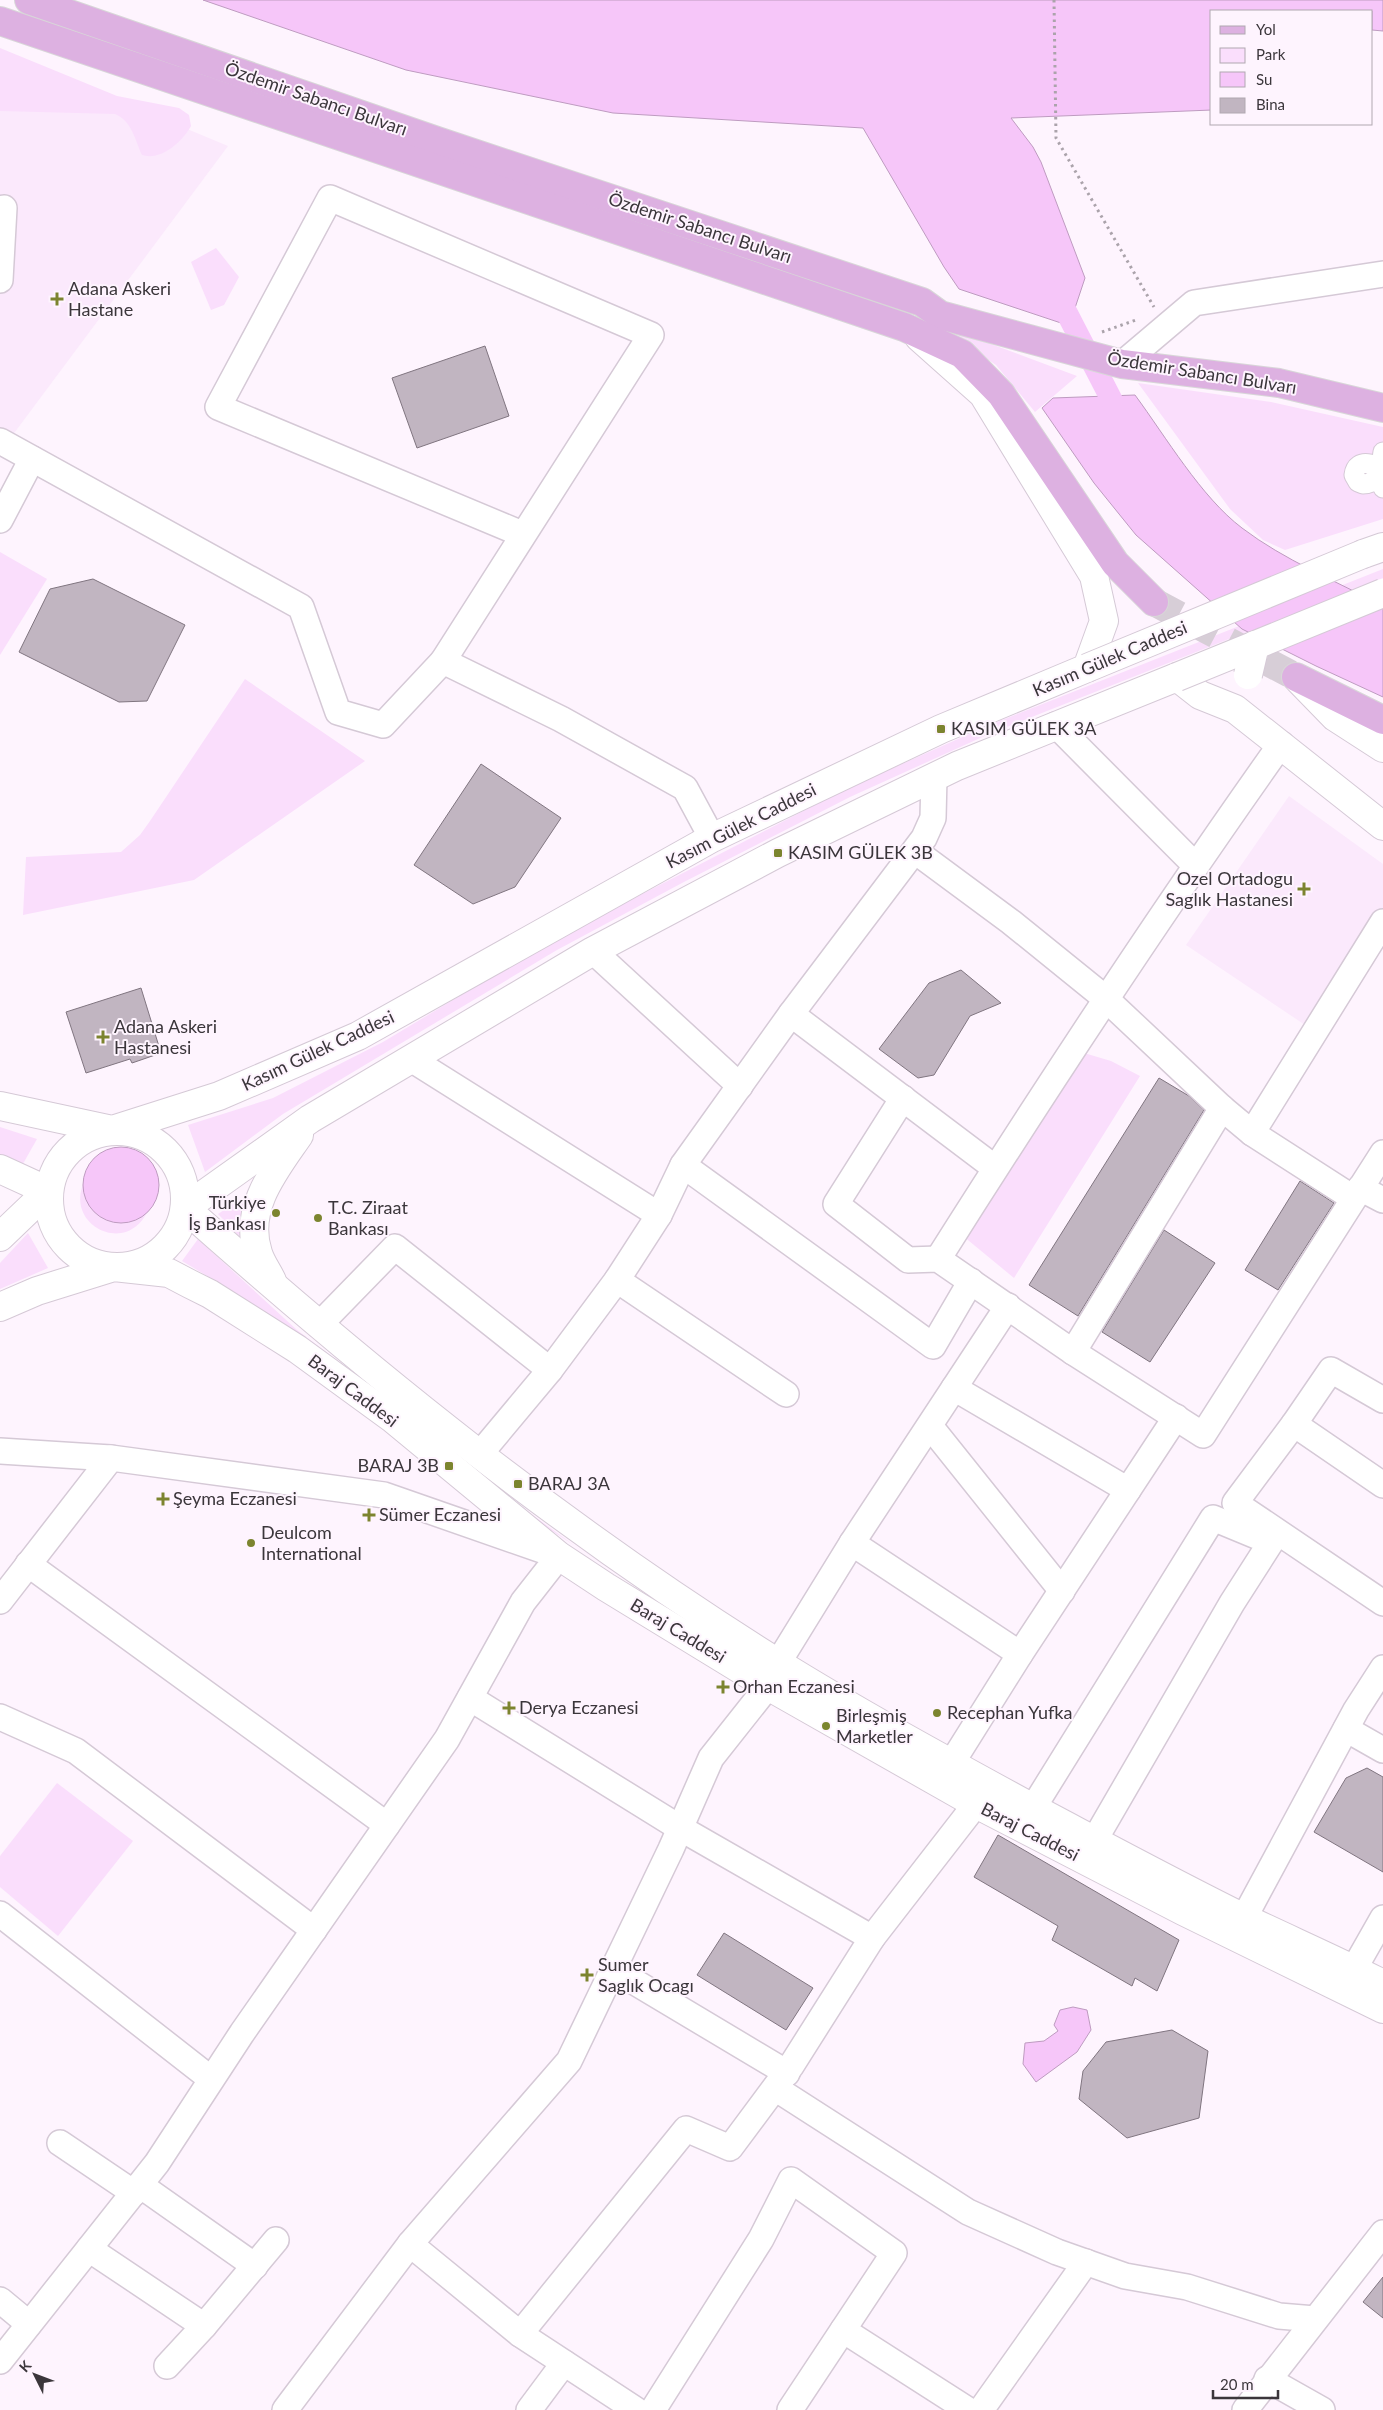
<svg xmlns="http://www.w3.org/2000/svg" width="1383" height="2410" font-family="Lato,sans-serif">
  <rect width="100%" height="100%" fill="#fef4fe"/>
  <g fill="#fbe9fc">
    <path d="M0,51L228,146L0,452Z"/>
    <path d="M1289,796L1383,864V915L1308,1027L1186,945Z"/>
  </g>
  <g fill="#fadefc">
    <path d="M0,48L117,96L179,108L189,115L191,126C182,142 161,161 142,155C135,140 132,121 115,114L0,111Z"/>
    <path d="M216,248L239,277L224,305L211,310L191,262Z"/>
    <path d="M719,250L967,335L1077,376L1035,412L996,365L962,342Z"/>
    <path d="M1138,383L1271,402L1383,427V519L1285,550L1263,540L1230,509Z"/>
    <path d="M0,552L47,579L0,655Z"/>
    <path d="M1383,569V578L989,734L850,797L682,883L557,950L283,1114L205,1172L188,1125L273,1098L383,1042L551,941L846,789L987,726Z"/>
    <path d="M245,679L365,761L194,880L23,915L26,857L121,852L140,835L150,821Z"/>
    <path d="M1084,1053L1111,1061L1140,1076L1014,1278L963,1236Z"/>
    <path d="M0,1127L37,1139L20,1169L0,1156Z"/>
    <path d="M91,1171L151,1202C133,1265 51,1222 91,1171Z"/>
    <path d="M252,1192L250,1247L218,1214Z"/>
    <path d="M28,1233L48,1268L0,1289V1263Z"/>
    <path d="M198,1239L297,1330L380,1393L523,1508L575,1546L732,1651L521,1510L294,1333L239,1295L182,1261Z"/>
    <path d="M57,1783L133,1841L58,1936L0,1887V1856Z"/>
  </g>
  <g fill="#f6c6f9" stroke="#be9bc0">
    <path d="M203,0H1383V31L1372,30V11H1212V110L1011,118L1033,147L1041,162L1085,278L1072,317L1061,323L959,289L944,267L863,128L613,113L406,70Z"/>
    <path d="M1135,395C1166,437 1201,497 1242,528C1284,560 1336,581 1383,606V697L1316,666L1242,629L1136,535L1094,483L1042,408L1053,398Z"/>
    <circle cx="121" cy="1185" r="38"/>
    <path d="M1073,2007L1087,2010L1091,2030L1077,2052L1036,2082L1023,2064L1025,2043L1044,2041L1058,2031L1054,2025L1060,2010Z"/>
  </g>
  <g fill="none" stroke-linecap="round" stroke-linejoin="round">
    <path stroke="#f6c6f9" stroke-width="22" d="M1056,292L1123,422"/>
  </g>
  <g fill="#c1b5c1" stroke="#807580">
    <path d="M485,346L509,416L417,448L392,378Z"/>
    <path d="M93,579L185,625L147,701L119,702L19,652L50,589Z"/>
    <path d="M481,764L561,818L515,887L473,904L414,865Z"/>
    <path d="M961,970L1001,1003L970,1016L934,1075L918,1078L879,1049L929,983Z"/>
    <path d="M141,988L161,1053L132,1063L130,1059L86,1073L66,1012Z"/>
    <path d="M1159,1078L1189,1096L1204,1110L1078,1316L1029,1285Z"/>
    <path d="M1300,1181L1334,1203L1278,1290L1245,1270Z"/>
    <path d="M1164,1230L1215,1263L1150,1362L1102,1332Z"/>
    <path d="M1367,1768L1383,1777V1872L1314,1832L1346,1778Z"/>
    <path d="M998,1835L1179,1940L1157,1991L1135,1978L1132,1986L1052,1940L1058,1926L974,1877Z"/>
    <path d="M724,1933L813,1988L786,2030L697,1975Z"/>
    <path d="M1172,2030L1208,2051L1199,2118L1127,2138L1079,2099L1083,2071L1106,2042Z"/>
    <path d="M1383,2277V2318L1363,2302Z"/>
  </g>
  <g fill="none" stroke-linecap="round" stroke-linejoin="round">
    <path stroke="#d7ced7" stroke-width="28" stroke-dasharray="28 14" stroke-linecap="butt" d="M1154,602L1296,677"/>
    <g stroke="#d5c9d6" stroke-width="21">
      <path id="pedestrian" d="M1383,452C1381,465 1381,484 1363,484L1358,482L1354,475C1355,466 1361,462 1370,464C1378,469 1380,479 1383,488"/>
    </g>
    <g stroke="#d5c9d6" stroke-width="28">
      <g id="minor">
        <path d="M0,280L4,208"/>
        <path d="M1122,364L1194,303L1383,274"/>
        <path d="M0,441L301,607L338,712L383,725L443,661L561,719L685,788L712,838"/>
        <path d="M0,520L32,459"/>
        <path d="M443,661L651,335L330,198L218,407L522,534"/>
        <path d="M1056,725L1195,865"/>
        <path d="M915,851L1011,922L1105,998L1222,1108L1252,1133L1353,1198"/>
        <path d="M593,951L740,1086"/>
        <path d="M791,1014L995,1168"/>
        <path d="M411,1059L659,1215"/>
        <path d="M903,1098L836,1204L908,1260L938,1259L1073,1352L1203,1435L1383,1153"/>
        <path d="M1252,1133L1383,922"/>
        <path d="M683,1165L933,1346L971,1281"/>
        <path d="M1360,1188L1383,1200"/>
        <path d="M938,1259C1048,1085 1161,913 1281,744"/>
        <path d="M617,1280L786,1394"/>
        <path d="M319,1325L395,1247L550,1370"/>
        <path d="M1073,1352L1222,1108"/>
        <path d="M954,1388L1128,1490"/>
        <path d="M1294,1424L1331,1370L1383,1400"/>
        <path d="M930,1426L1062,1591"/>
        <path d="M0,1451L111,1458L384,1495L559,1556L523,1602L447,1739L242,2033L157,2163L0,2361"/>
        <path d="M479,1455L550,1370L617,1280L659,1215L683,1165L791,1014L924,838L933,818L934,777"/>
        <path d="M1383,1485L1294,1424L1235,1503L1383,1603"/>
        <path d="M852,1543L1020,1654"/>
        <path d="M28,1564L387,1825"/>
        <path d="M0,1601L111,1458"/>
        <path d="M778,1663L852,1543L1008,1306"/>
        <path d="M470,1698L680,1828L872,1938"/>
        <path d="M0,1717L76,1751L314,1930"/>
        <path d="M1346,1729L1383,1750"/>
        <path d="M951,1764L1020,1654L1176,1417"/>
        <path d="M1033,1808L1213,1518L1271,1542L1232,1603L1094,1841"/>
        <path d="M0,1914L211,2079"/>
        <path d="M1244,1918L1356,1710L1383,1668"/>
        <path d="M613,1969L787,2073"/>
        <path d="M1354,1969L1383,1918"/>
        <path d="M775,2088L968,2212L1057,2252L1125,2276L1187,2287L1279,2316L1315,2319"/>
        <path d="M60,2143L134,2193"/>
        <path d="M140,2185L255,2266"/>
        <path d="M410,2244L520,2334L636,2410"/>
        <path d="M89,2249L204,2326L276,2240"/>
        <path d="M0,2300L29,2324"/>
        <path d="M843,2330L968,2410"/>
        <path d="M520,2334L686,2129L730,2148L791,2066L872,1938L976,1804"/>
        <path d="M167,2366L204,2326"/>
        <path d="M1267,2379L1322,2410"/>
        <path d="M285,2410L410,2244L569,2061L671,1849L711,1758L768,1686"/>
        <path d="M529,2410L564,2363"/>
        <path d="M653,2410L761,2239L791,2180L894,2253L790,2410"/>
        <path d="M981,2410L1086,2262"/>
        <path d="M1245,2410L1383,2233"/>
      </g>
    </g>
    <g stroke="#d5c9d6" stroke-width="30">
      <g id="secondary">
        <path d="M1363,554L1383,547"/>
        <path d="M1299,680L1335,717L1383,748"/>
        <path d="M0,1106L112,1130L219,1096L358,1036L712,838L941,729L1087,668L1104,621L1094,576L983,394L919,337"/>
        <circle cx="117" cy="1199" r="68"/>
        <path d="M0,1169L48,1191"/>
        <path d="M185,1208C371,1374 566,1531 778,1663C860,1714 945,1760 1029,1806C1101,1844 1173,1883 1246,1919C1292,1941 1338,1961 1383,1984"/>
        <path d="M185,1208L310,1119L593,951L778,853L957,766L1177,677L1200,695L1235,709L1383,826"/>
        <path d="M0,1237L48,1191"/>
        <path d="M272,1281C268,1272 261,1263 258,1253C243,1208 275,1170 299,1135"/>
        <path d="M0,1307L37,1291L114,1267L169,1273L190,1284L210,1294L297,1349L393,1419L559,1556L606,1587L768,1686L976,1804L1183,1911L1383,2009"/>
      </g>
    </g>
    <g stroke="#d8d7d8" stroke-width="30">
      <g id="primary">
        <path d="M29,0L437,141L922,302L940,315L1122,364L1279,383L1383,408"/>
        <path d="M0,21L904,327L962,354L1001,394L1115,563L1154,602"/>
        <path d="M1296,677L1383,720"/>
      </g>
    </g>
    <g stroke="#aba3ab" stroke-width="3" stroke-dasharray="2.5 4" stroke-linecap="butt">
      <path d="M1054,0L1056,138L1154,307"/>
      <path d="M1102,332L1136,320"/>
    </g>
    <use href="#pedestrian" stroke="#fff" stroke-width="19"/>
    <use href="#minor" stroke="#fff" stroke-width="25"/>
    <use href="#secondary" stroke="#fff" stroke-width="28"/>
    <use href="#primary" stroke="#ddb1e1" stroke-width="28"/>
    <g stroke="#d5c9d6" stroke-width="30" stroke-linecap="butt">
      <g id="secondary-bridge">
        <path d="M1087,668L1363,554"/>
        <path d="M1248,675L1255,645"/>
        <path d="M1177,677L1383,593"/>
      </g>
    </g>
    <use href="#secondary-bridge" stroke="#fff" stroke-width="28"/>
  </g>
  <g fill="#7c842f" stroke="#fef4fe" stroke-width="2">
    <path d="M54.5 291.5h5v5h5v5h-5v5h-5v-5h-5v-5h5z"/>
    <rect x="936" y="724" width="10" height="10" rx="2.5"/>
    <rect x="773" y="848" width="10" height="10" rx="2.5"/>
    <path d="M1301.5 881.5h5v5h5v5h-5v5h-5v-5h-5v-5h5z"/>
    <path d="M100.5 1029.5h5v5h5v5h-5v5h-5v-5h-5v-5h5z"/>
    <circle cx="276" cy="1213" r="5"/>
    <circle cx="318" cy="1218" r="5"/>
    <rect x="444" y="1461" width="10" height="10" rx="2.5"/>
    <rect x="513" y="1479" width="10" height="10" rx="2.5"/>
    <path d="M160.5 1491.5h5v5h5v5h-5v5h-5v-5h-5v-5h5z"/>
    <path d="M366.5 1507.5h5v5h5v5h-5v5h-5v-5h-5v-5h5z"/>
    <circle cx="251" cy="1543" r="5"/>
    <path d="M720.5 1679.5h5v5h5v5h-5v5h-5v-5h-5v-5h5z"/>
    <path d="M506.5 1700.5h5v5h5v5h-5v5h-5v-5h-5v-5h5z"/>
    <circle cx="937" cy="1713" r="5"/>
    <circle cx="826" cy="1726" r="5"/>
    <path d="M584.5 1967.5h5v5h5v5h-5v5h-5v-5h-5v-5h5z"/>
  </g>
  <g text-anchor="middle" stroke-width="4" stroke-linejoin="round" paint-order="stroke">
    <g font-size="18" fill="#3b363b" stroke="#fef4fe">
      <text transform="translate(316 99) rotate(19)" y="6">Özdemir Sabancı Bulvarı</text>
      <text transform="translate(700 228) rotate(18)" y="6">Özdemir Sabancı Bulvarı</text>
      <text transform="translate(1202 373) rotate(9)" y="6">Özdemir Sabancı Bulvarı</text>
      <text transform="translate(1110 659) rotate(-23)" y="6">Kasım Gülek Caddesi</text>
      <text transform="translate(741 826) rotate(-27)" y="6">Kasım Gülek Caddesi</text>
      <text transform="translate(318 1051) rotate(-25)" y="6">Kasım Gülek Caddesi</text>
      <text transform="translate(353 1391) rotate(37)" y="6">Baraj Caddesi</text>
      <text transform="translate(678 1631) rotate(31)" y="6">Baraj Caddesi</text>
      <text transform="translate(1030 1832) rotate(27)" y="6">Baraj Caddesi</text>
    </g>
    <g font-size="18" fill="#3b363b" stroke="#fef4fe" text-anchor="start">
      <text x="68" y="295">Adana Askeri<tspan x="68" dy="21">Hastane</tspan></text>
      <text x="951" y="735">KASIM GÜLEK 3A</text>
      <text x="788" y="859">KASIM GÜLEK 3B</text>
      <text x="1293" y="885" text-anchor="end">Ozel Ortadogu<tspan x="1293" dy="21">Saglık Hastanesi</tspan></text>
      <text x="114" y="1033">Adana Askeri<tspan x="114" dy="21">Hastanesi</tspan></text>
      <text x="266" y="1209" text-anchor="end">Türkiye<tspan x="266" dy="21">İş Bankası</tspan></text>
      <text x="328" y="1214">T.C. Ziraat<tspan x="328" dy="21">Bankası</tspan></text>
      <text x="439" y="1472" text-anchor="end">BARAJ 3B</text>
      <text x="528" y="1490">BARAJ 3A</text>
      <text x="173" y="1505">Şeyma Eczanesi</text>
      <text x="379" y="1521">Sümer Eczanesi</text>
      <text x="261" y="1539">Deulcom<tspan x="261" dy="21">International</tspan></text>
      <text x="733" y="1693">Orhan Eczanesi</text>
      <text x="519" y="1714">Derya Eczanesi</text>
      <text x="947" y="1719">Recephan Yufka</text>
      <text x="836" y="1722">Birleşmiş<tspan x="836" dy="21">Marketler</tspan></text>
      <text x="598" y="1971">Sumer<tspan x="598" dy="21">Saglık Ocagı</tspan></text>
    </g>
  </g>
  <rect x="1210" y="10" width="162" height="115" fill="#fef4fe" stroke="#b0a8b0"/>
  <rect x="1220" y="26" width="25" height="8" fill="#ddb1e1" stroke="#b0a8b0"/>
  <text x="1256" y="35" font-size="15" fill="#3b363b">Yol</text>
  <rect x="1220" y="48" width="25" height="15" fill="#fadefc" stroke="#b0a8b0"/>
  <text x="1256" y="60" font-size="15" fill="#3b363b">Park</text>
  <rect x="1220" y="72" width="25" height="15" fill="#f6c6f9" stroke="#b0a8b0"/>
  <text x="1256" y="85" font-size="15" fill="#3b363b">Su</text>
  <rect x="1220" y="98" width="25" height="15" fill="#c1b5c1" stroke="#b0a8b0"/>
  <text x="1256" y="110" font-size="15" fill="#3b363b">Bina</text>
  <g transform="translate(35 2375) rotate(312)" stroke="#fef4fe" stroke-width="4" paint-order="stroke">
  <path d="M0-4L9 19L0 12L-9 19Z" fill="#3b363b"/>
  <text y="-8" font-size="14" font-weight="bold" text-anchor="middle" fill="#3b363b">K</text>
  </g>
  <path d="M1213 2390v8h65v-8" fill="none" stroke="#3b363b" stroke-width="2.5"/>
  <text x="1220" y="2390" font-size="15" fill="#3b363b" stroke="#fef4fe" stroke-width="4" paint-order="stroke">20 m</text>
</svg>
